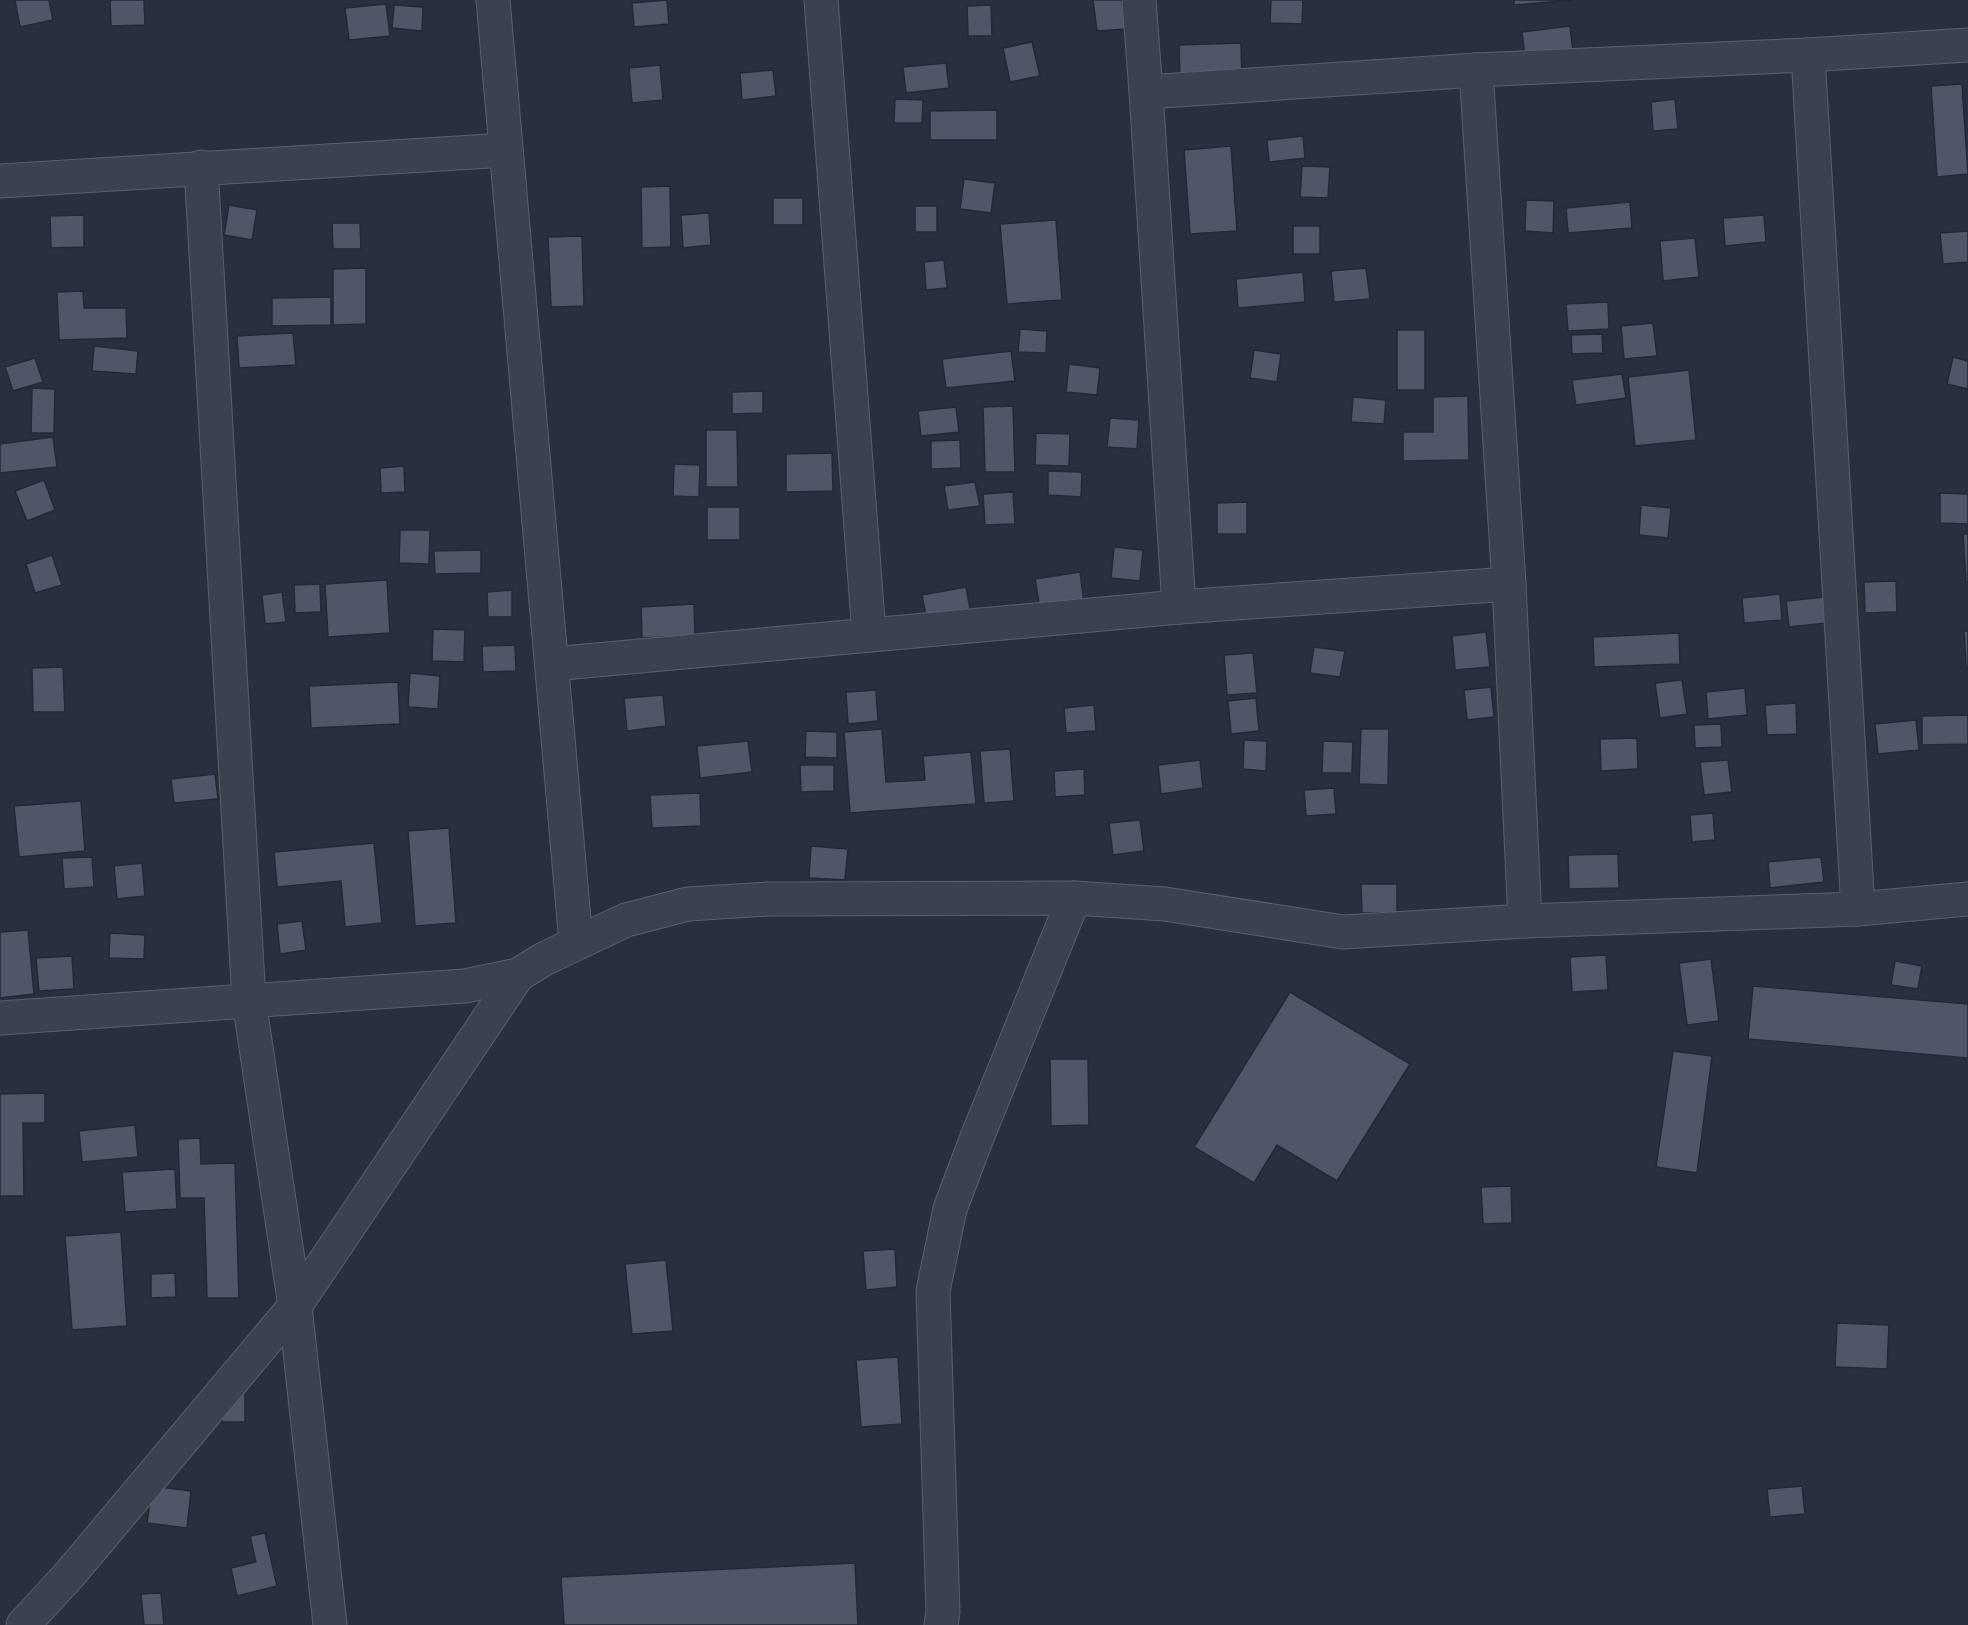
<svg xmlns="http://www.w3.org/2000/svg" width="1968" height="1625" font-family="Karla,sans-serif">
  <rect width="100%" height="100%" fill="#28303f"/>
  <g fill="#4e5668" stroke="#222936" stroke-width="1.5">
    <path d="M15,0H49L53,20L20,27Z"/>
    <path d="M110,0H144L145,25L111,26Z"/>
    <path d="M667,0L669,24L634,27L632,3Z"/>
    <path d="M1093,0H1122L1125,29L1097,31Z"/>
    <path d="M1271,0H1303L1302,24L1270,23Z"/>
    <path d="M1514,0H1572L1514,5Z"/>
    <path d="M386,4L390,36L349,40L345,8Z"/>
    <path d="M394,5L423,7L422,31L392,28Z"/>
    <path d="M991,5L992,36H968L967,6Z"/>
    <path d="M1570,26L1574,60L1526,64L1522,32Z"/>
    <path d="M1032,42L1040,76L1010,82L1003,48Z"/>
    <path d="M1241,43L1242,81L1180,82L1179,45Z"/>
    <path d="M946,63L949,88L906,93L903,67Z"/>
    <path d="M660,65L663,100L632,103L629,68Z"/>
    <path d="M773,70L776,96L742,100L740,73Z"/>
    <path d="M1962,84L1968,174L1937,177L1931,86Z"/>
    <path d="M895,99L923,100L922,123H894Z"/>
    <path d="M1675,99L1678,129L1653,131L1651,102Z"/>
    <path d="M997,110V140H930V111Z"/>
    <path d="M1303,136L1305,158L1269,162L1267,140Z"/>
    <path d="M1231,146L1237,231L1190,234L1184,150Z"/>
    <path d="M1302,166L1330,167L1328,198L1300,197Z"/>
    <path d="M964,179L995,183L991,213L960,209Z"/>
    <path d="M670,186L671,247L642,248L641,187Z"/>
    <rect x="773" y="198" width="30" height="27"/>
    <path d="M1526,200L1554,201L1553,233L1525,231Z"/>
    <path d="M1630,202L1632,228L1568,233L1566,208Z"/>
    <path d="M229,205L257,210L252,240L224,235Z"/>
    <rect x="915" y="206" width="22" height="26"/>
    <path d="M709,213L711,245L683,248L681,215Z"/>
    <path d="M84,215V247L51,248L50,216Z"/>
    <path d="M1764,215L1766,242L1725,246L1723,218Z"/>
    <path d="M1056,220L1062,300L1007,304L1000,224Z"/>
    <path d="M332,223H360L361,249H333Z"/>
    <rect x="1293" y="226" width="27" height="28"/>
    <path d="M1968,231V262L1943,264L1940,233Z"/>
    <path d="M582,236L584,306L551,307L548,237Z"/>
    <path d="M1695,238L1699,277L1663,281L1660,241Z"/>
    <path d="M944,260L947,288L926,290L924,262Z"/>
    <path d="M366,268V324L333,325V269Z"/>
    <path d="M1366,268L1370,299L1334,302L1331,271Z"/>
    <path d="M1303,272L1305,302L1238,308L1236,279Z"/>
    <path d="M83,291L84,308H126L127,338L59,340L57,292Z"/>
    <path d="M331,297V325L272,326V298Z"/>
    <path d="M1608,302L1609,329L1568,331L1566,304Z"/>
    <path d="M1653,323L1657,356L1624,359L1621,326Z"/>
    <path d="M1020,329L1047,331L1046,353L1018,352Z"/>
    <rect x="1397" y="330" width="28" height="60"/>
    <path d="M293,333L296,365L239,368L237,336Z"/>
    <path d="M1602,334L1603,353L1572,354L1571,335Z"/>
    <path d="M94,346L138,351L136,374L92,371Z"/>
    <path d="M1254,350L1281,354L1277,382L1250,378Z"/>
    <path d="M1011,351L1015,381L946,388L942,359Z"/>
    <path d="M1953,357L1968,361V389L1947,384Z"/>
    <path d="M35,358L43,382L13,391L5,367Z"/>
    <path d="M1069,364L1100,368L1097,395L1066,392Z"/>
    <path d="M1689,370L1696,440L1635,446L1628,377Z"/>
    <path d="M1622,374L1626,398L1576,405L1572,380Z"/>
    <path d="M32,388L55,389L54,433H31Z"/>
    <path d="M763,391V413L732,414V392Z"/>
    <path d="M1468,396L1469,460L1403,461V432H1433V397Z"/>
    <path d="M1353,397L1386,400L1384,424L1351,422Z"/>
    <path d="M1013,406L1015,472H985L983,407Z"/>
    <path d="M956,407L959,432L921,436L918,411Z"/>
    <path d="M1110,418L1139,420L1137,449L1107,447Z"/>
    <path d="M706,430H737L738,487H706Z"/>
    <path d="M1036,433L1070,434L1069,466L1035,465Z"/>
    <path d="M53,437L57,467L0,473V444Z"/>
    <path d="M960,440L961,468L931,469V441Z"/>
    <path d="M832,453L833,491L786,492V454Z"/>
    <path d="M674,464L700,465L699,497L673,496Z"/>
    <path d="M404,466L405,492L381,493L380,468Z"/>
    <path d="M1048,471L1082,472L1081,497L1048,495Z"/>
    <path d="M44,480L55,510L27,521L15,491Z"/>
    <path d="M975,482L980,506L948,510L944,486Z"/>
    <path d="M1013,492L1015,524L985,525L983,494Z"/>
    <path d="M1940,493L1968,494V524L1940,523Z"/>
    <path d="M1247,502V534H1217V503Z"/>
    <path d="M1641,505L1671,508L1668,538L1639,535Z"/>
    <rect x="707" y="507" width="33" height="33"/>
    <path d="M400,530H430L429,564L399,563Z"/>
    <path d="M1963,534H1968V582H1966Z"/>
    <path d="M1114,547L1143,550L1140,581L1111,578Z"/>
    <path d="M481,550V573L435,574L434,551Z"/>
    <path d="M52,555L62,585L35,593L26,564Z"/>
    <path d="M1080,572L1084,603L1040,609L1035,579Z"/>
    <path d="M387,580L390,633L328,637L325,584Z"/>
    <path d="M1896,581L1897,612L1865,613L1864,582Z"/>
    <path d="M320,584L321,612L295,613L294,585Z"/>
    <path d="M966,587L971,614L927,622L922,595Z"/>
    <path d="M512,590V617H488L487,592Z"/>
    <path d="M282,592L286,622L265,624L262,595Z"/>
    <path d="M1780,594L1782,620L1744,623L1742,598Z"/>
    <path d="M1824,597L1827,623L1789,627L1786,601Z"/>
    <path d="M694,604L695,636L642,638L641,607Z"/>
    <path d="M433,629L465,630L464,662L432,661Z"/>
    <path d="M1964,631H1968V667L1966,668Z"/>
    <path d="M1486,632L1490,667L1455,670L1452,636Z"/>
    <path d="M1679,633L1680,664L1594,667L1593,637Z"/>
    <path d="M515,645L516,671L483,672L482,646Z"/>
    <path d="M1314,647L1345,651L1340,677L1310,673Z"/>
    <path d="M1253,653L1257,693L1227,695L1224,655Z"/>
    <path d="M63,667L65,712H33L32,668Z"/>
    <path d="M410,673L440,676L438,709L408,707Z"/>
    <path d="M1682,680L1687,714L1660,718L1655,683Z"/>
    <path d="M398,682L400,724L311,728L309,686Z"/>
    <path d="M1491,687L1494,717L1467,720L1464,690Z"/>
    <path d="M1745,688L1747,715L1708,719L1706,692Z"/>
    <path d="M876,690L878,721L848,724L846,692Z"/>
    <path d="M663,695L666,726L627,731L624,698Z"/>
    <path d="M1256,698L1259,731L1231,734L1228,701Z"/>
    <path d="M1796,703L1797,734L1767,735L1765,705Z"/>
    <path d="M1094,705L1096,731L1066,733L1064,708Z"/>
    <path d="M1968,715V744L1922,745V716Z"/>
    <path d="M1916,720L1919,750L1878,754L1875,724Z"/>
    <path d="M1721,724L1722,747L1695,748L1694,725Z"/>
    <path d="M882,729L886,782L925,780L923,756L971,752L976,804L850,813L844,732Z"/>
    <path d="M1361,729H1389L1388,785L1359,784Z"/>
    <path d="M806,731L837,732V758L805,757Z"/>
    <path d="M1637,738L1638,769L1601,771L1600,739Z"/>
    <path d="M1244,740L1267,741L1266,771L1243,769Z"/>
    <path d="M748,741L752,772L700,778L697,746Z"/>
    <path d="M1323,741L1353,742L1352,773H1322Z"/>
    <path d="M1010,749L1014,801L984,803L980,751Z"/>
    <path d="M1200,760L1203,788L1161,794L1158,765Z"/>
    <path d="M1728,760L1732,792L1704,795L1700,762Z"/>
    <path d="M800,765H834V791L801,792Z"/>
    <path d="M1084,769L1085,795L1055,797L1054,771Z"/>
    <path d="M215,774L218,799L174,803L171,779Z"/>
    <path d="M1334,788L1336,814L1306,816L1304,790Z"/>
    <path d="M700,793L701,826L652,828L650,795Z"/>
    <path d="M81,801L85,851L19,857L14,806Z"/>
    <path d="M1713,813L1715,840L1692,842L1690,815Z"/>
    <path d="M1140,820L1144,851L1113,855L1109,823Z"/>
    <path d="M449,828L456,923L415,926L408,831Z"/>
    <path d="M374,843L382,923L345,927L341,881L277,887L274,852Z"/>
    <path d="M811,846L848,849L845,880L809,878Z"/>
    <path d="M1618,854L1619,888L1569,889L1568,855Z"/>
    <path d="M92,857L94,887L64,889L62,858Z"/>
    <path d="M1821,857L1824,882L1770,888L1768,862Z"/>
    <path d="M142,863L145,896L117,899L114,866Z"/>
    <path d="M1361,884H1397V913H1362Z"/>
    <path d="M302,921L306,950L280,954L277,924Z"/>
    <path d="M28,930L34,994L0,998V932Z"/>
    <path d="M110,933L145,935L144,959L109,958Z"/>
    <path d="M1606,955L1608,990L1572,992L1570,957Z"/>
    <path d="M72,956L74,989L39,991L36,958Z"/>
    <path d="M1711,959L1719,1021L1687,1025L1679,963Z"/>
    <path d="M1895,961L1922,966L1918,989L1891,985Z"/>
    <path d="M1753,986L1968,1004V1058L1748,1039Z"/>
    <path d="M1290,992L1410,1064L1337,1181L1277,1145L1254,1183L1194,1147Z"/>
    <path d="M1673,1051L1712,1056L1697,1173L1656,1167Z"/>
    <path d="M1050,1059H1088L1089,1125L1051,1126Z"/>
    <path d="M45,1093V1123H23L24,1196H0V1094Z"/>
    <path d="M135,1125L138,1157L82,1162L79,1131Z"/>
    <path d="M200,1138L201,1164L235,1163L239,1298H207L204,1198H180L178,1139Z"/>
    <path d="M175,1169L177,1209L125,1212L122,1172Z"/>
    <path d="M1511,1186L1512,1223L1483,1224L1481,1187Z"/>
    <path d="M121,1232L127,1326L72,1330L65,1236Z"/>
    <path d="M895,1249L897,1287L866,1290L863,1251Z"/>
    <path d="M666,1260L673,1331L632,1334L625,1264Z"/>
    <path d="M175,1273L176,1297L151,1298V1274Z"/>
    <path d="M1837,1323L1889,1325L1887,1369L1835,1367Z"/>
    <path d="M898,1357L902,1424L861,1427L856,1360Z"/>
    <path d="M223,1387L245,1388V1422H222Z"/>
    <path d="M152,1486L191,1491L187,1528L147,1523Z"/>
    <path d="M1802,1486L1805,1514L1770,1517L1767,1489Z"/>
    <path d="M265,1533L277,1586L237,1596L231,1568L256,1562L250,1536Z"/>
    <path d="M855,1563L858,1625H564L561,1577Z"/>
    <path d="M161,1593L164,1625H144L141,1594Z"/>
  </g>
  <g fill="none" stroke-linecap="round" stroke-linejoin="round">
    <g stroke="#59606d" stroke-width="35">
      <g id="minor">
        <path d="M493,0L576,943"/>
        <path d="M821,0L869,634"/>
        <path d="M1139,0L1146,92L1179,607"/>
        <path d="M1808,55L1858,909"/>
        <path d="M1476,70L1509,584L1525,921"/>
        <path d="M1146,92L1476,70L1808,55L1968,45"/>
        <path d="M201,167L249,1001L295,1306L330,1625"/>
        <path d="M0,181L506,150"/>
        <path d="M552,664L1179,607L1509,584"/>
        <path d="M0,1018L465,986L518,975L544,959L626,920L688,904L768,899L1074,898L1165,904L1343,932L1525,921L1858,909L1968,899"/>
        <path d="M23,1625L70,1574L295,1306L518,975"/>
        <path d="M941,1625L943,1612L933,1291L950,1209L976,1140L1074,898"/>
      </g>
    </g>
    <use href="#minor" stroke="#3b424f" stroke-width="33"/>
  </g>
</svg>
